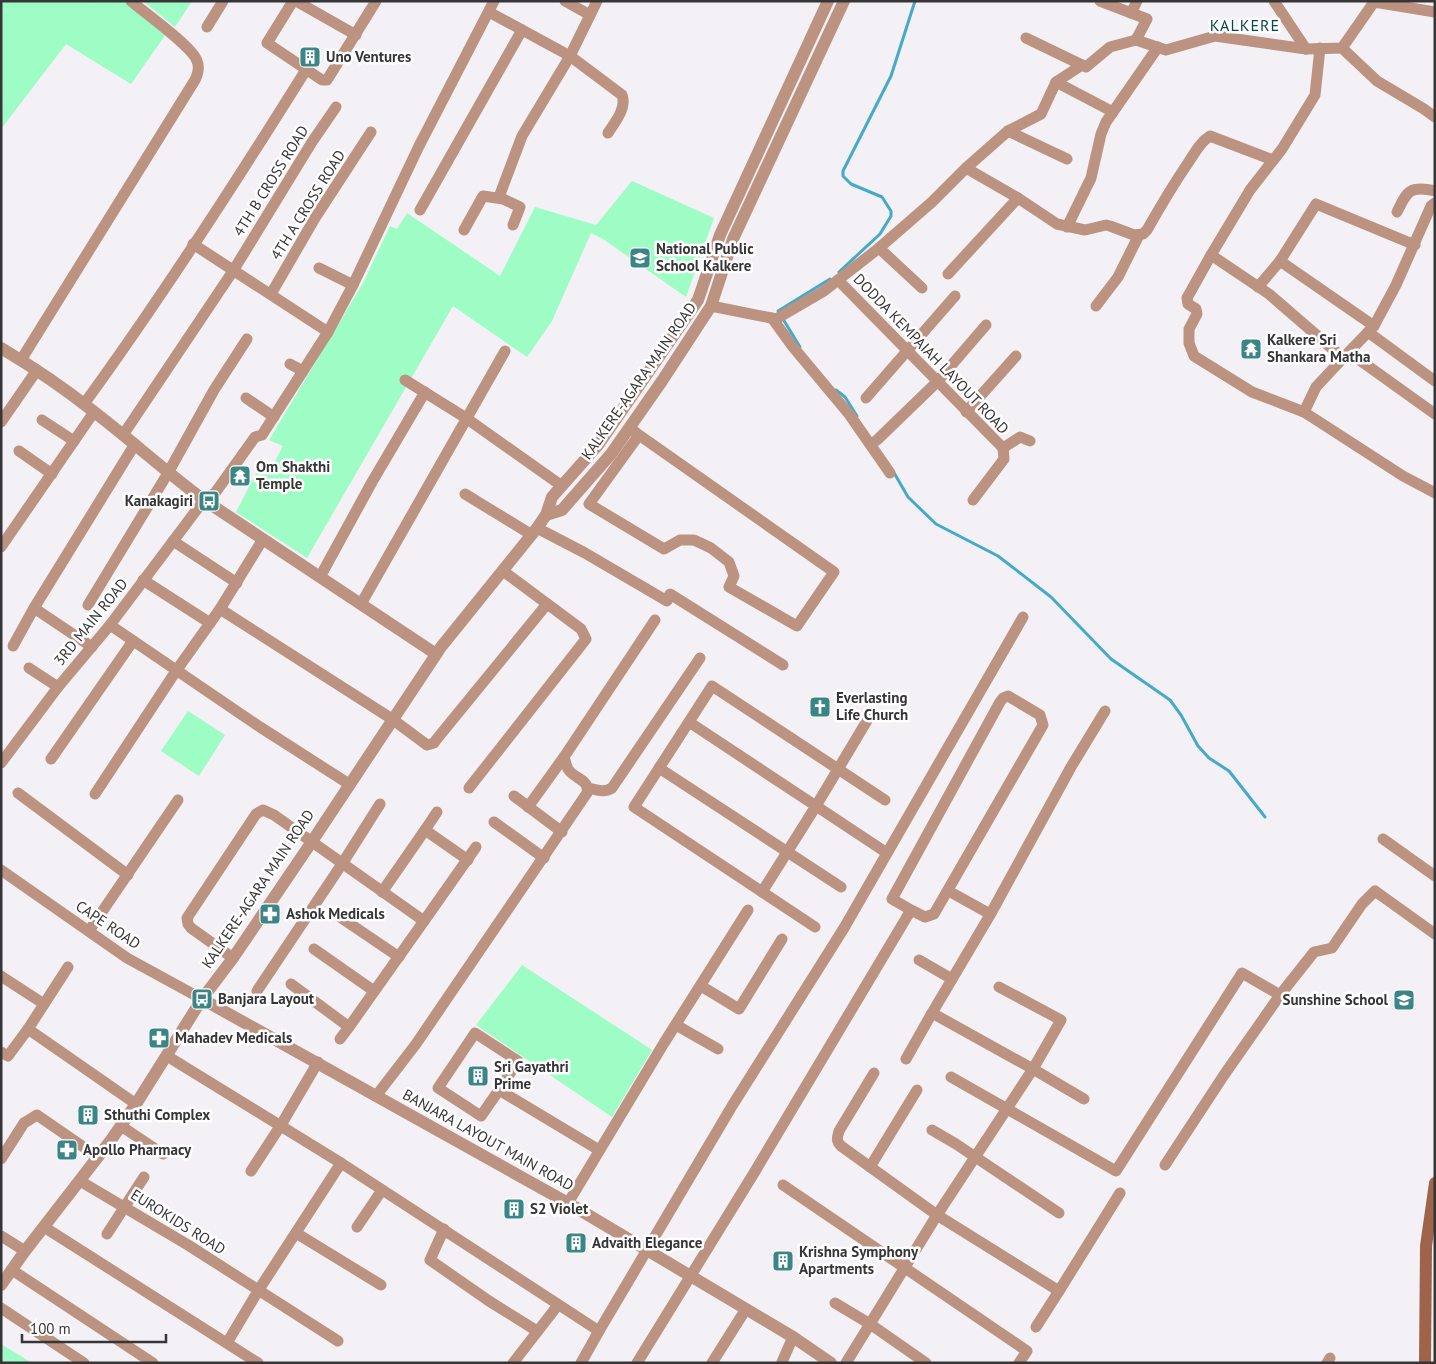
<svg xmlns="http://www.w3.org/2000/svg" width="1436" height="1364" font-family="'PT Sans',sans-serif">
  <rect width="100%" height="100%" fill="#f3f0f6"/>
  <g fill="#9efcc5">
    <path d="M1,1H91L93,3L95,1H125L166,34L131,84L66,44L1,129Z"/>
    <path d="M143,1H192L175,27Z"/>
    <path d="M632,181L714,218L686,297L603,239L591,233L552,321L527,357L453,306L307,558L236,512L263,460L273,465L283,446L269,440L363,283L390,226L397,229L407,213L500,276L535,207L596,225Z"/>
    <path d="M188,711L225,735L199,776L161,751Z"/>
    <path d="M522,965L652,1050L612,1117L476,1025Z"/>
    <path d="M1,1344L32,1363H1Z"/>
  </g>
  <g fill="none" stroke-linecap="round" stroke-linejoin="round">
    <g stroke="#45aac8" stroke-width="3">
      <path d="M839,272L880,234L891,216V211L882,197L851,184L843,176V171L891,76L915,1"/>
      <path d="M780,313L778,311L830,279"/>
      <path d="M783,319L800,347"/>
      <path d="M836,390L845,397L857,416"/>
      <path d="M893,471L908,497L936,524L998,556L1051,597L1111,659L1170,700L1181,715L1198,746L1209,758L1229,771L1265,817"/>
    </g>
    <g stroke="#bc9280" stroke-width="11">
      <path d="M293,1L267,43L322,80H327L376,1"/>
      <path d="M296,1L356,35"/>
      <path d="M565,1L590,15"/>
      <path d="M1100,1L1147,19L1136,40"/>
      <path d="M1274,1L1306,49"/>
      <path d="M489,12L570,56L622,95C627,108 615,122 608,133"/>
      <path d="M1131,13L1137,1"/>
      <path d="M207,27L223,1"/>
      <path d="M1026,38L1082,65"/>
      <path d="M1320,48L1315,95L1282,149L1250,190L1211,255L1269,294L1343,358L1374,326L1396,285L1431,206L1435,203"/>
      <path d="M1342,48L1377,81L1424,109L1435,117"/>
      <path d="M1056,82L1113,112"/>
      <path d="M1008,131L1067,159"/>
      <path d="M966,168L1018,198L1057,224L1085,230L1106,225L1110,226L1134,235L1143,234L1147,230C1160,207 1173,185 1188,163C1194,154 1200,142 1210,136L1273,160"/>
      <path d="M499,197L522,136L570,56L597,1"/>
      <path d="M420,210L522,30"/>
      <path d="M1397,212C1407,191 1410,185 1435,191"/>
      <path d="M1067,227L1091,178L1101,134L1106,122L1158,47"/>
      <path d="M464,230L483,196L503,199L520,207L513,225"/>
      <path d="M193,244L328,332"/>
      <path d="M879,248L922,288"/>
      <path d="M1211,255L1187,298L1188,304L1196,309L1197,314L1189,329V343L1194,356L1252,392L1304,412"/>
      <path d="M1280,261L1374,326"/>
      <path d="M319,268L353,285"/>
      <path d="M948,274L1018,198"/>
      <path d="M838,280L1003,448"/>
      <path d="M1258,287L1280,261L1316,204L1415,245"/>
      <path d="M271,294L315,218L371,132"/>
      <path d="M711,306L776,319L824,291L879,248L932,202L966,168L1008,131L1041,114L1056,82L1082,65L1086,67L1110,47L1136,40L1166,50L1215,36L1306,49L1342,48L1374,2L1435,12"/>
      <path d="M1096,306L1118,277L1139,235"/>
      <path d="M772,318L793,347L849,414L890,473"/>
      <path d="M1368,332L1435,381"/>
      <path d="M1343,358L1316,387L1304,412L1403,476L1435,493"/>
      <path d="M21,360L195,80C198,74 200,68 197,61C193,47 145,13 131,1"/>
      <path d="M1361,361L1435,414"/>
      <path d="M290,364L303,371"/>
      <path d="M405,380L466,418L562,486"/>
      <path d="M246,398L274,417"/>
      <path d="M866,398L955,296"/>
      <path d="M84,404C162,297 234,185 304,73"/>
      <path d="M966,412L1016,356"/>
      <path d="M42,420L74,441"/>
      <path d="M1,422L37,370"/>
      <path d="M630,428L639,435L834,572L797,626L729,587L734,576L729,562L711,548L694,540H680L664,549L589,504L639,435"/>
      <path d="M123,435L233,271L312,142L336,107"/>
      <path d="M871,444L877,440L937,382L986,325"/>
      <path d="M1003,448L1020,437L1030,441"/>
      <path d="M19,451L52,474"/>
      <path d="M465,494L532,535"/>
      <path d="M973,500L1004,459L1003,448"/>
      <path d="M537,528L585,553L667,601L670,594L783,665"/>
      <path d="M173,541L237,583"/>
      <path d="M1,547L94,412"/>
      <path d="M320,577L372,482L425,392"/>
      <path d="M143,580L210,623"/>
      <path d="M361,604L505,351"/>
      <path d="M88,605L168,473L214,390L247,339"/>
      <path d="M220,609L392,719L427,745L434,743L436,740L547,604"/>
      <path d="M110,625L260,727L349,784"/>
      <path d="M13,646L34,608"/>
      <path d="M92,647L34,608L135,444"/>
      <path d="M29,668L58,687"/>
      <path d="M689,722L816,806L868,719"/>
      <path d="M51,759L133,641"/>
      <path d="M1,763L58,687L110,625L204,500L215,493L255,437L262,435L328,332L353,285L419,146L494,1"/>
      <path d="M659,768L841,887"/>
      <path d="M469,788L586,639L581,629L503,571"/>
      <path d="M588,788C597,790 604,793 612,788L700,658"/>
      <path d="M18,793L128,875"/>
      <path d="M95,794L176,671L220,609L263,539"/>
      <path d="M514,796L562,832"/>
      <path d="M528,807L564,757"/>
      <path d="M494,822L544,858"/>
      <path d="M425,830L437,812"/>
      <path d="M1383,839L1435,876"/>
      <path d="M1,870L127,958L202,999"/>
      <path d="M382,892L425,830L468,860"/>
      <path d="M762,892L816,806L887,853"/>
      <path d="M954,894L990,914"/>
      <path d="M340,917L399,957"/>
      <path d="M424,921L476,847"/>
      <path d="M815,927L634,807L712,686L885,800"/>
      <path d="M89,931L178,800"/>
      <path d="M314,949L374,991"/>
      <path d="M233,958L191,928L188,924L187,918L256,814L263,810L274,815L424,921L349,1027L291,984"/>
      <path d="M919,960L952,979"/>
      <path d="M68,967L28,1029L136,1104"/>
      <path d="M1,976L44,1004"/>
      <path d="M701,986L739,1009L782,939"/>
      <path d="M999,987L1061,1020L1033,1069L1084,1099"/>
      <path d="M257,991L342,864L380,804"/>
      <path d="M1280,995L1314,952L1332,948L1362,904L1375,891L1435,934"/>
      <path d="M676,1025L718,1049"/>
      <path d="M340,1039L349,1027"/>
      <path d="M1,1052L8,1056L28,1029"/>
      <path d="M167,1056L341,1163L599,1331L732,1106L844,928L1023,617"/>
      <path d="M906,1059L932,1013"/>
      <path d="M874,1073L839,1131C837,1138 836,1141 841,1146L937,1215L1059,1291L1120,1193"/>
      <path d="M951,1077L1116,1171L1242,973L1280,995L1224,1075L1165,1165"/>
      <path d="M499,1090L518,1061L475,1033L438,1088L481,1116L499,1090L599,1150"/>
      <path d="M376,1096L416,1044L587,793C590,779 574,779 568,769C566,765 565,760 564,757L655,620"/>
      <path d="M121,1126L163,1154"/>
      <path d="M932,1130L956,1144L1059,1213"/>
      <path d="M1,1159L24,1123L37,1115L98,1157"/>
      <path d="M870,1167L917,1090"/>
      <path d="M251,1171L281,1125L318,1062"/>
      <path d="M80,1181L188,1245L338,1341"/>
      <path d="M783,1185L1027,1351L1019,1363"/>
      <path d="M568,1203L664,1043L748,910"/>
      <path d="M44,1227L258,1363"/>
      <path d="M357,1227L382,1190"/>
      <path d="M444,1229L430,1260L489,1301L537,1331"/>
      <path d="M296,1233L381,1285"/>
      <path d="M107,1234L144,1177"/>
      <path d="M1,1236L25,1251"/>
      <path d="M12,1270L153,1363"/>
      <path d="M835,1303L870,1324L926,1363"/>
      <path d="M1,1308L84,1363"/>
      <path d="M1036,1327L1059,1291"/>
      <path d="M227,1343L258,1291L341,1163"/>
      <path d="M513,1363L558,1305"/>
      <path d="M581,1363L599,1331"/>
      <path d="M637,1363L754,1173L911,910L892,899L1000,702L1003,698L1008,696L1040,715L1043,725L934,914L925,917L911,910"/>
      <path d="M712,1363L746,1309"/>
      <path d="M783,1363L782,1362L793,1337"/>
      <path d="M846,1363L937,1215L1033,1069L932,1013L990,915L1071,767L1105,711"/>
      <path d="M1327,1363L1330,1358"/>
    </g>
    <g stroke="#bc9280" stroke-width="12">
      <path d="M1,348C33,367 64,388 93,411C131,440 166,472 204,500L436,654"/>
      <path d="M546,515L562,510L611,454L662,381L711,306L733,239L844,1"/>
      <path d="M202,999L568,1203L793,1337L831,1363"/>
      <path d="M1,1285L25,1251L111,1140L136,1104L202,999L233,958L311,843L441,647L537,528L546,515L552,497L598,445L698,300L720,235L828,1"/>
    </g>
    <path stroke="#9e6348" stroke-width="12" d="M1425,1363L1426,1246L1435,1183"/>
  </g>
  <defs>
    <g id="building-square" transform="scale(1.125)"><rect x="-9" y="-9" width="18" height="18" rx="4" fill="#3c8586" stroke="#fff"/><path d="M-4-6H4V6H1V3H-1V6H-4ZM-2.5-4.3h1.7v1.8h-1.7ZM.8-4.3h1.7v1.8H.8ZM-2.5-1h1.7V.8h-1.7ZM.8-1h1.7V.8H.8Z" fill="#fff"/></g>
    <g id="school-square" transform="scale(1.125)"><rect x="-9" y="-9" width="18" height="18" rx="4" fill="#3c8586" stroke="#fff"/><path d="M0-5L7-2L0 1L-7-2ZM-4 1L0 2.5L4 1V4Q0 6-4 4Z" fill="#fff"/></g>
    <g id="temple-square" transform="scale(1.125)"><rect x="-9" y="-9" width="18" height="18" rx="4" fill="#3c8586" stroke="#fff"/><path d="M0-6L5-2H3V0L6.5 2.5H4V6H1.5V3h-3V6H-4V2.5H-6.5L-3 0V-2H-5Z" fill="#fff"/></g>
    <g id="bus-square" transform="scale(1.125)"><rect x="-9" y="-9" width="18" height="18" rx="4" fill="#3c8586" stroke="#fff"/><path d="M-5-6H5V4H4V6H2V4H-2V6H-4V4H-5ZM-3.5-4V0h7V-4ZM-3.5 1.2v1.5H-2V1.2ZM2 1.2v1.5H3.5V1.2Z" fill="#fff"/></g>
    <g id="church-square" transform="scale(1.125)"><rect x="-9" y="-9" width="18" height="18" rx="4" fill="#3c8586" stroke="#fff"/><path d="M-1.2-6h2.4v3.5h3.3v2.4h-3.3V6h-2.4V-.1h-3.3v-2.4h3.3Z" fill="#fff"/></g>
    <g id="pharmacy-square" transform="scale(1.125)"><rect x="-9" y="-9" width="18" height="18" rx="4" fill="#3c8586" stroke="#fff"/><path d="M-2-6h4v4h4v4h-4v4h-4v-4h-4v-4h4Z" fill="#fff"/></g>
  </defs>
  <g fill-rule="evenodd">
    <use href="#building-square" x="310" y="57"/>
    <use href="#school-square" x="640" y="258"/>
    <use href="#temple-square" x="1251" y="349"/>
    <use href="#temple-square" x="240" y="476"/>
    <use href="#bus-square" x="209" y="501"/>
    <use href="#church-square" x="820" y="707"/>
    <use href="#pharmacy-square" x="270" y="914"/>
    <use href="#bus-square" x="202" y="999"/>
    <use href="#school-square" x="1404" y="1000"/>
    <use href="#pharmacy-square" x="159" y="1038"/>
    <use href="#building-square" x="478" y="1076"/>
    <use href="#building-square" x="88" y="1115"/>
    <use href="#pharmacy-square" x="67" y="1150"/>
    <use href="#building-square" x="514" y="1209"/>
    <use href="#building-square" x="576" y="1243"/>
    <use href="#building-square" x="783" y="1261"/>
  </g>
  <g text-anchor="middle" stroke-width="5" stroke-linejoin="round" paint-order="stroke">
    <g font-size="15" font-weight="bold" fill="#363537" stroke="#fff" text-anchor="start">
      <text x="326" y="62">Uno Ventures</text>
      <text x="656" y="254">National Public<tspan x="656" dy="17">School Kalkere</tspan></text>
      <text x="1267" y="345">Kalkere Sri<tspan x="1267" dy="17">Shankara Matha</tspan></text>
      <text x="256" y="472">Om Shakthi<tspan x="256" dy="17">Temple</tspan></text>
      <text x="193" y="506" text-anchor="end">Kanakagiri</text>
      <text x="836" y="703">Everlasting<tspan x="836" dy="17">Life Church</tspan></text>
      <text x="286" y="919">Ashok Medicals</text>
      <text x="218" y="1004">Banjara Layout</text>
      <text x="1388" y="1005" text-anchor="end">Sunshine School</text>
      <text x="175" y="1043">Mahadev Medicals</text>
      <text x="494" y="1072">Sri Gayathri<tspan x="494" dy="17">Prime</tspan></text>
      <text x="104" y="1120">Sthuthi Complex</text>
      <text x="83" y="1155">Apollo Pharmacy</text>
      <text x="530" y="1214">S2 Violet</text>
      <text x="592" y="1248">Advaith Elegance</text>
      <text x="799" y="1257">Krishna Symphony<tspan x="799" dy="17">Apartments</tspan></text>
    </g>
    <g font-size="15" fill="#363537" stroke="#fff">
      <text transform="translate(271 181) rotate(-58)" y="5">4TH B CROSS ROAD</text>
      <text transform="translate(308 205) rotate(-58)" y="5">4TH A CROSS ROAD</text>
      <text transform="translate(931 354) rotate(46)" y="5">DODDA KEMPAIAH LAYOUT ROAD</text>
      <text transform="translate(639 381) rotate(-55)" y="5">KALKERE-AGARA MAIN ROAD</text>
      <text transform="translate(91 622) rotate(-51)" y="5">3RD MAIN ROAD</text>
      <text transform="translate(258 889) rotate(-56)" y="5">KALKERE-AGARA MAIN ROAD</text>
      <text transform="translate(108 925) rotate(34)" y="5">CAPE ROAD</text>
      <text transform="translate(488 1140) rotate(29)" y="5">BANJARA LAYOUT MAIN ROAD</text>
      <text transform="translate(178 1222) rotate(32)" y="5">EUROKIDS ROAD</text>
    </g>
    <g font-size="16" letter-spacing="1" fill="#06494a" stroke="#fff">
      <text x="1245" y="31">KALKERE</text>
    </g>
  </g>
  <rect width="1436" height="1364" fill="none" stroke="#363537" stroke-width="5"/>
  <path d="M22 1334v8h144v-8" fill="none" stroke="#363537" stroke-width="2.5"/>
  <text x="30" y="1334" font-size="15" fill="#363537" stroke="#ffffff" stroke-width="4" paint-order="stroke">100 m</text>
</svg>
